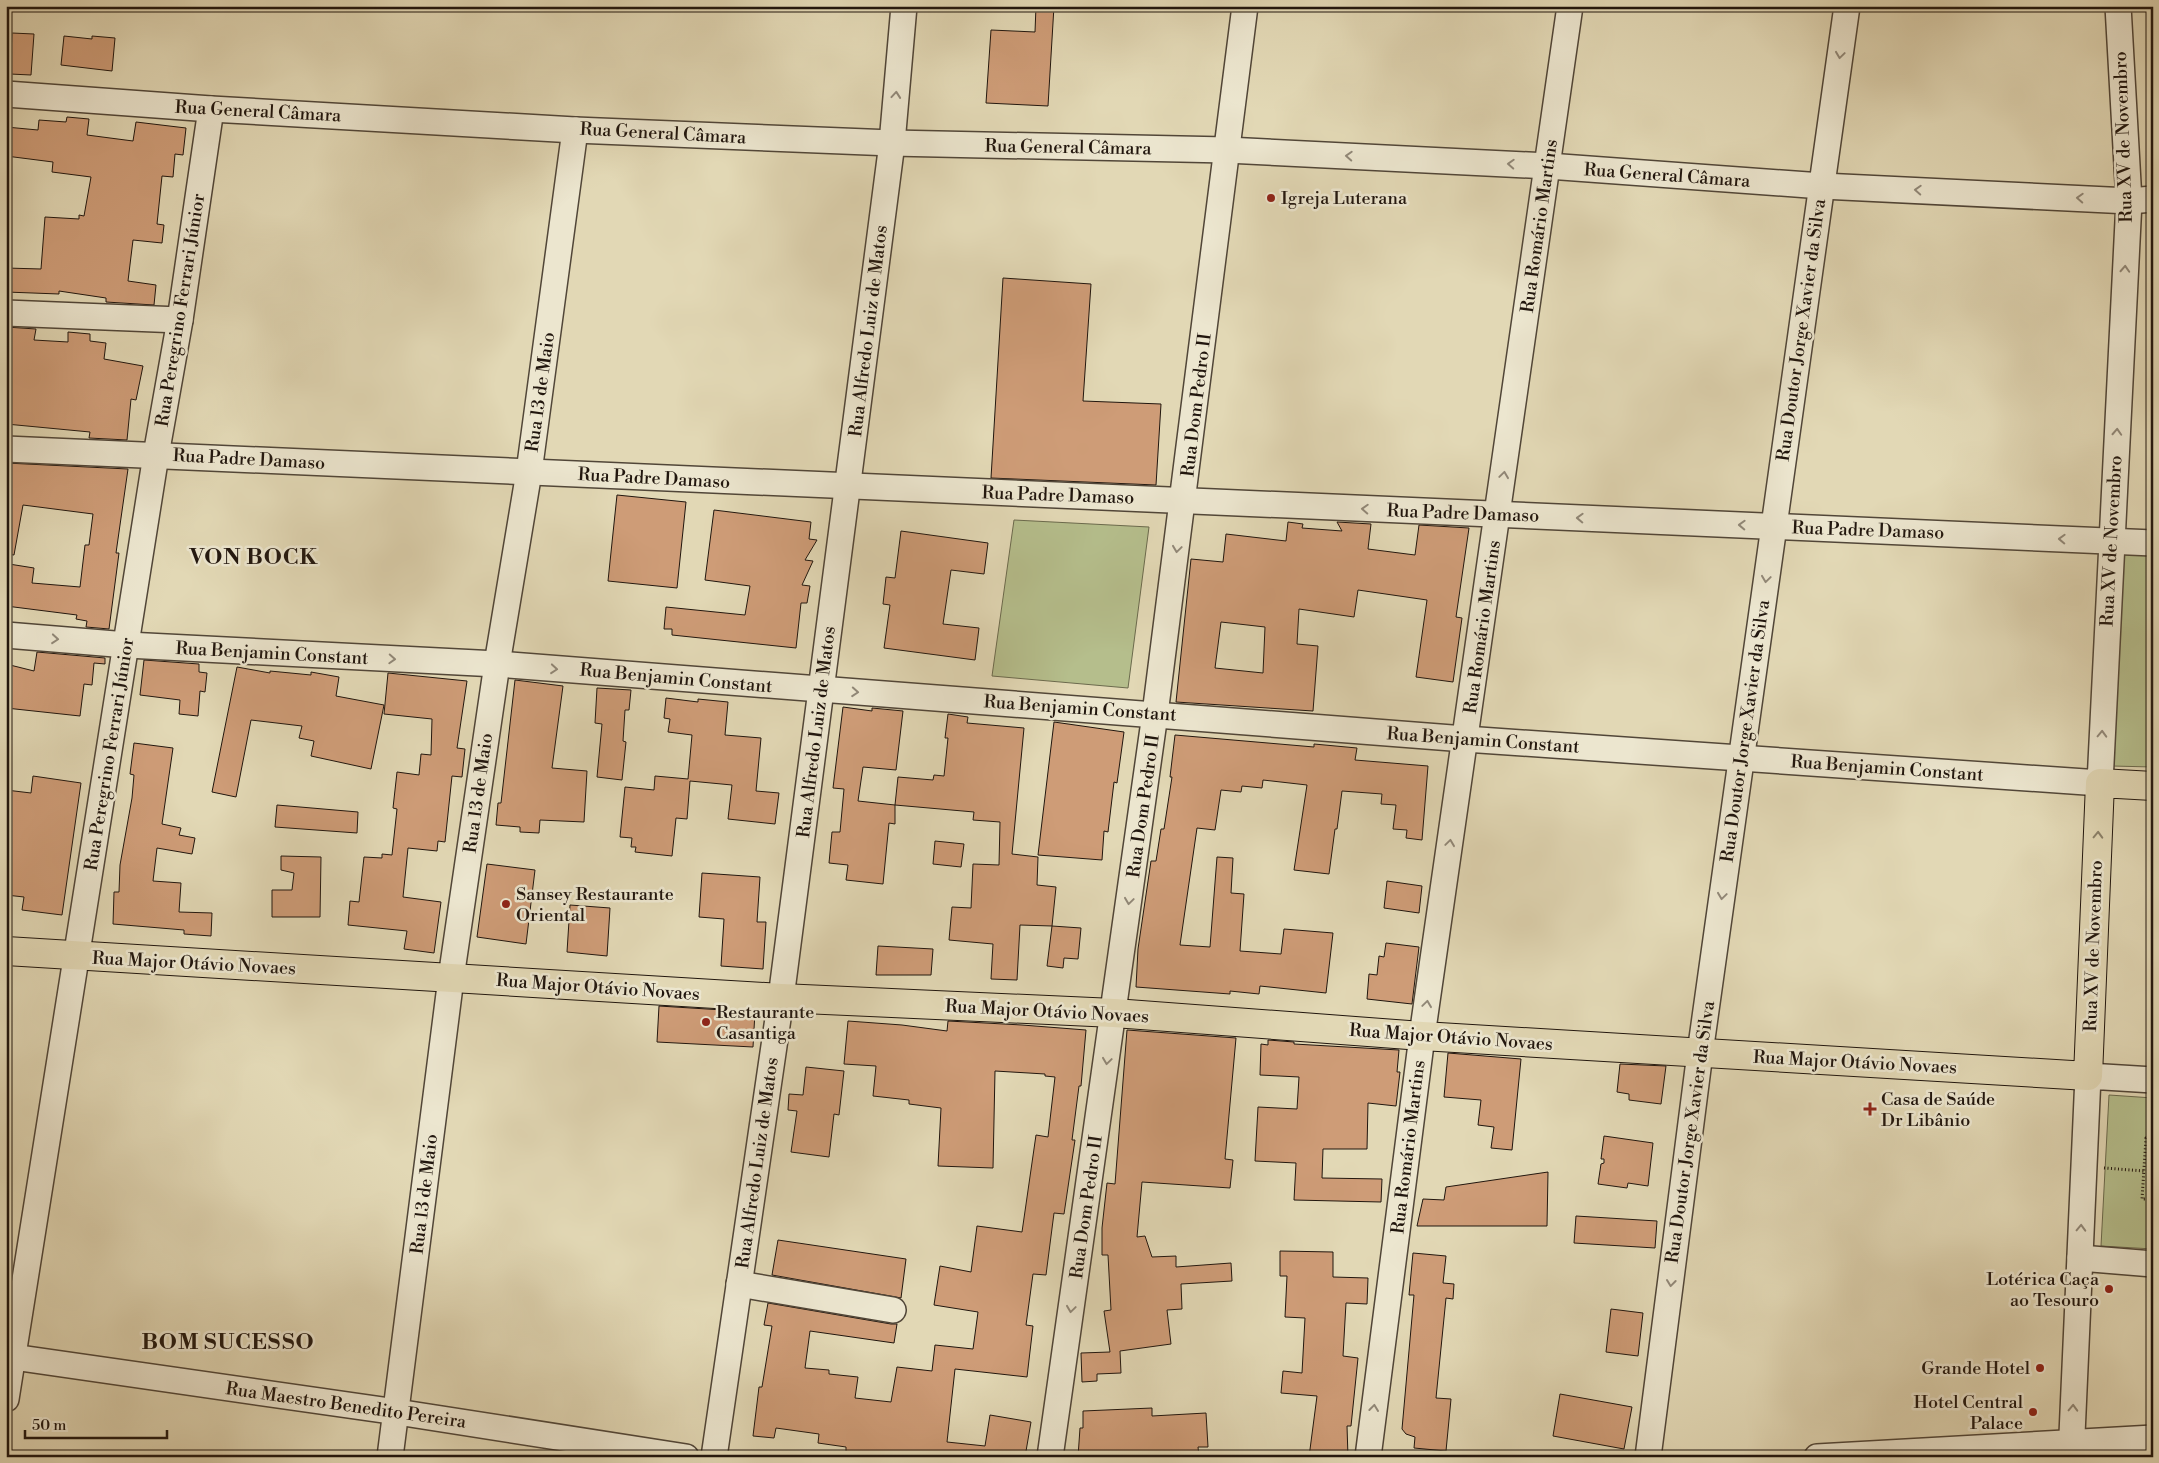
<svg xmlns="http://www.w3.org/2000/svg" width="2159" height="1463" font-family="'Libre Bodoni',serif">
  <rect width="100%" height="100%" fill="#e2d8b5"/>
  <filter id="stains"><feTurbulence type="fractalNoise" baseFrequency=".004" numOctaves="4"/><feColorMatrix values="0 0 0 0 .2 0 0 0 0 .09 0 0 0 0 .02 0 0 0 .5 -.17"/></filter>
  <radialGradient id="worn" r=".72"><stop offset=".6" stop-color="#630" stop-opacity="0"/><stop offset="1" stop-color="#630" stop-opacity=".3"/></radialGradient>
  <g fill="#b5be8c" stroke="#6b6a4d">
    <path d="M1014,520L1149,527L1128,688L992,676Z"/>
    <path d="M2114,546L2153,547V767L2112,766Z"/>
    <path d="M2109,1095L2153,1098V1249L2101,1246Z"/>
  </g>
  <g fill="#ce9c77" stroke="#21160e" fill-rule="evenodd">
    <path d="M1036,6H1054L1048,106L986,103L991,30L1035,32Z"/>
    <path d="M12,33L34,34L31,75L10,74Z"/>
    <path d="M64,36L92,39V36L115,38L112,71L61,65Z"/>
    <path d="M67,117L89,119L87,135L133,141L136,122L186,128L183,155L175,154L173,177L162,176L157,224L164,225L162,243L133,240L128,281L156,285L154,305L106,302V298L59,291V294L6,292V268L41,269L45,217L79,219V215L84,216L91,177L52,172L53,162L6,156V127L38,130L39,120L66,122Z"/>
    <path d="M1003,278L1091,284L1083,401L1161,404L1156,485L991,478Z"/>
    <path d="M6,327L36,329L34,340L68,342V332L90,334V341L106,343L104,359L143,366L136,400L131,399L127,440L89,438L90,432L6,424Z"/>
    <path d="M6,463L128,469L116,553H119L109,629L86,627L87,621L76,619L77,615L6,606V581L9,564L34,568L32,583L80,587L85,545H89L93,514L23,505L14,555L6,554Z"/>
    <path d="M617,495L686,502L677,588L608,581Z"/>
    <path d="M714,510L811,522L809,539L817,540L805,560L813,561L802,585L810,586L807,603H801L796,648L672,635V629H664L666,607L745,615L750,586L705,580Z"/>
    <path d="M1288,522L1303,524L1302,528L1342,531L1337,522L1371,524L1368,549L1415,555L1419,525L1469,528L1456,617L1462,618L1453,682L1416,677L1427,600L1358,590L1354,617L1299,609L1297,644L1318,646L1313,711L1176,702L1191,559L1223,562L1226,534L1286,541ZM1221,622L1265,627L1263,673L1215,668Z"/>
    <path d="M901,531L988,543L984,574L951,570L943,624L979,628L975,660L884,648L890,605L883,604L886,577L895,578Z"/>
    <path d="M37,652L105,658V664L94,663L92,685L84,684L80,716L6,708V664L34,671Z"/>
    <path d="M144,660L199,664V672L207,673L205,692L200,691L198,716L179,714L180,700L140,695Z"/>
    <path d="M237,667L270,673V671L311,675V672L339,677L336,696L384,705L371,769L311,756L314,741L299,738L302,726L251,720L236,797L212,792Z"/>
    <path d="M388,673L467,681L457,748L465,749L462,777L452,776L445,842L438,841L437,851L408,848L403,897L441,902L434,953L404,949L407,931L348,925L350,901L359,902L364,857L382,858V854L392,855L397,809L393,808L397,772L419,775L421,754L431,755L432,719L384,714Z"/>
    <path d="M515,680L563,686L552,768L587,771L584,822L540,820L539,833L520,832V827L496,825L498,803H501Z"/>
    <path d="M597,688L631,690L629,710H625L623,741L626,742L622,780L597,777L602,724L595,723Z"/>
    <path d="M666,698L698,702V699L728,702L725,735L761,738L756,791L779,793L775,824L728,819L732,785L690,781L687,819L676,818L672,856L635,852L636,847H631L632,838L620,837L625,787L654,790L655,776L688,779L692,735L668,732L670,719L664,718Z"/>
    <path d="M843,707L872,711V708L903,711L896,770L863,767L858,801L895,805V824L889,823L883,884L846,880L848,865L829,863L832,832H840L844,789L833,788Z"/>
    <path d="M948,714L968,717L967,723L1024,728L1012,854L1038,857L1037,885L1056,887L1052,926L1020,925L1017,980L991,979L993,944L949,940L952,907L971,908L973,864L999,865L1000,822L973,820L974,812L895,805L898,777L933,780L934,775L944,776L948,738H945Z"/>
    <path d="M1054,722L1124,732L1117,783L1114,782L1108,832L1104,831L1102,860L1038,855Z"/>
    <path d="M1175,735L1314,747V744L1357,748L1355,760L1428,766L1422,840L1406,838L1407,830L1393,829L1396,805L1381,804L1382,794L1342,791L1337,829H1335L1329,874L1294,870L1307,785L1263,780L1262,788L1242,786L1241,792L1221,790L1215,830L1197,828L1180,945L1210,947L1217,857L1233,858L1231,893L1244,894L1240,951L1281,954L1284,929L1333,933L1326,993L1260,986L1259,994L1230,991V994L1136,987L1138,949L1151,861H1156L1161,829H1164L1172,777H1170Z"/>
    <path d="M134,743L173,748L162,824L181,828L179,835L195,838L192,854L157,848L153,881L181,883L179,912L212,913L211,936L184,934V930L113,924L114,892H119L120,865L132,798L134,775L130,774Z"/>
    <path d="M33,776L81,783L62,915L22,910L24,897L6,895V790L31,793Z"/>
    <path d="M277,805L358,812L357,833L275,827Z"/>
    <path d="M935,841L964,844L961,867L933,864Z"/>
    <path d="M281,856L321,857L320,917H272V890H292L294,873L281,870Z"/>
    <path d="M487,864L535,870L526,944L477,937Z"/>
    <path d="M702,873L760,877L757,922H766L763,969L721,966L724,919L699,917Z"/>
    <path d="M1387,881L1422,886L1419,913L1384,908Z"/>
    <path d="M570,905L610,908L607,956L567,952Z"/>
    <path d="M1052,926L1081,928L1078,959L1064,958L1063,968L1047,966Z"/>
    <path d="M1386,943L1419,947L1412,1004L1367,999L1369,974L1377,975L1379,956L1384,957Z"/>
    <path d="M878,946L933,949L931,975H876Z"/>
    <path d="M659,1006L755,1012L753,1047L657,1042Z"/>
    <path d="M848,1021L902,1025L947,1031L948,1021L1022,1025L1086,1030L1081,1086H1079L1072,1140H1075L1064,1214L1054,1213L1046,1275L1033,1274L1026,1325L1033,1326L1027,1377L955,1369L947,1442L985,1446L990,1415L1031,1422L1025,1457H862L846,1455V1447L818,1443L819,1434L776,1428L774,1438L753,1436L759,1387H762L772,1326L764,1325L768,1303L891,1324H897L894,1343L810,1331L805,1368L829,1370V1374L858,1377L855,1398L891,1402L897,1367L932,1371L935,1345L973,1349L978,1312L934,1305L940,1266L971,1272L977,1226L1022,1232L1036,1135L1048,1137L1055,1077L1045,1076V1074L995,1071L993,1168L938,1166L941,1108L909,1104V1100L873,1096L876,1066L844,1064Z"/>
    <path d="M1127,1030L1236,1038L1225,1159L1233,1160L1230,1188L1142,1182L1137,1237L1145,1236L1152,1257L1176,1256V1267L1231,1263L1232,1281L1181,1284L1182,1309L1167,1310L1171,1344L1120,1351L1121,1373L1097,1374V1381L1082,1382L1081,1353L1110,1352L1104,1311L1111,1310L1108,1255H1102V1228L1107,1183L1115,1184Z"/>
    <path d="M1268,1040L1294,1042V1044L1399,1050L1397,1072H1400L1396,1106L1368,1103L1367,1149H1323L1322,1178L1382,1179L1381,1202L1294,1200L1296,1163L1255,1161L1258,1107L1297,1109L1299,1077L1260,1075L1261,1044L1268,1045Z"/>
    <path d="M1448,1053L1521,1059L1512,1150L1491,1148L1494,1127L1478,1125L1481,1100L1444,1097Z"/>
    <path d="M1620,1064L1666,1066L1661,1104L1629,1100V1094L1617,1092Z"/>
    <path d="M806,1067L844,1071L839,1115L834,1114L829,1157L791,1152L797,1111L788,1110L789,1094L803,1095Z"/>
    <path d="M1604,1136L1653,1143L1648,1186L1628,1183L1627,1188L1598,1184L1601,1164L1604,1163V1159H1601Z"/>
    <path d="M1548,1172L1547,1226H1417L1423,1199L1444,1200L1446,1187Z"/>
    <path d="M1576,1216L1657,1221L1655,1248L1574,1243Z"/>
    <path d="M778,1240L906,1259L901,1298L772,1275Z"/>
    <path d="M1280,1251L1333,1252V1277L1368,1278L1367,1304L1346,1303L1343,1356L1358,1358L1351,1426H1347L1348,1457H1309L1317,1396L1281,1393L1283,1371L1302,1373L1305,1318L1285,1317L1287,1276H1280Z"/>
    <path d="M1413,1253L1446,1256L1443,1283L1454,1284L1453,1299L1446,1298L1436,1398L1451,1399L1446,1451L1414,1448L1415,1437L1406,1434L1402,1429L1414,1295H1409Z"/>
    <path d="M1611,1309L1643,1313L1638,1356L1606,1352Z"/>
    <path d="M1560,1394L1632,1407L1624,1449L1553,1436Z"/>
    <path d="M1152,1408V1416L1206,1413L1208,1447H1198L1199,1457H1078L1080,1428H1083V1411Z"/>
  </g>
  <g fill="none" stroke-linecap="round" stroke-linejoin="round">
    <g stroke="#514638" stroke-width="28">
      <g id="minor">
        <path d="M6,94L211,109L575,130L892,143L1227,150L1548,166L1822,186L2129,201L2153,199"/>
        <path d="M6,313L180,320"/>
        <path d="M6,449L2153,543"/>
        <path d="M6,635L127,645L497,664L1465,739L2100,783L2129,201L2118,6"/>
        <path d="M2080,1258L2153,1264"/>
        <path d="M739,1284L893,1310"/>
        <path d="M6,1356L397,1412L686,1457"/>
        <path d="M6,1399L156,455L180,320L211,109"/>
        <path d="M390,1457L451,978L497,664L529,472L575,130"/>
        <path d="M714,1457L781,998L892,143L904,6"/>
        <path d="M1050,1457L1155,714L1245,6"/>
        <path d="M1368,1457L1422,1036L1570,6"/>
        <path d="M1648,1457L1700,1053L1847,6"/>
        <path d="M1817,1457L2153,1438"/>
        <path d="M2071,1457L2088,1076L2153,1080"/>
      </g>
    </g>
    <g stroke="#21160e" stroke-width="30">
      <path id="major" d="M6,951L781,998L1114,1013L1422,1036L2088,1076L2100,783L2153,786"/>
    </g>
    <g stroke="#21160e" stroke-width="3" stroke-dasharray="1 2.5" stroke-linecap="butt">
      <path d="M2153,1139L2146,1138L2142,1199H2153"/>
      <path d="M2104,1168L2144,1171"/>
    </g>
    <use href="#minor" stroke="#ece6cf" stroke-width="25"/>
    <use href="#major" stroke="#e2d8b5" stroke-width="28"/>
  </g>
  <defs><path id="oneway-chevron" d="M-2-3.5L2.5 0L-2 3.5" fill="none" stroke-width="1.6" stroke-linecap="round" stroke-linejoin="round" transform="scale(1.25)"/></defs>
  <g stroke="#918878">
    <use href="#oneway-chevron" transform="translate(1840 55) rotate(98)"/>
    <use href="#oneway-chevron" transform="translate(896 95) rotate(-85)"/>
    <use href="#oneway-chevron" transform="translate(1349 156) rotate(-177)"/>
    <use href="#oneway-chevron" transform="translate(1511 164) rotate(-177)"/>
    <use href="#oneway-chevron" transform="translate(1918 190) rotate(-177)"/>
    <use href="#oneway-chevron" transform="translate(2080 198) rotate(-177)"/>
    <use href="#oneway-chevron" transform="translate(2125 269) rotate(-87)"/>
    <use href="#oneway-chevron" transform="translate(2117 432) rotate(-87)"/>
    <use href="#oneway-chevron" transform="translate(1504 475) rotate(-82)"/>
    <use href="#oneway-chevron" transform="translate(1365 509) rotate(-177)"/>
    <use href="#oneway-chevron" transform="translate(1580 518) rotate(-178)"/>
    <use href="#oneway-chevron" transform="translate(1742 525) rotate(-178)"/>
    <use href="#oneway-chevron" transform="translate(2062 539) rotate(-178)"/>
    <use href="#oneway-chevron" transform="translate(1177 549) rotate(98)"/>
    <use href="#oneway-chevron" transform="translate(1766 579) rotate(98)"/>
    <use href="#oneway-chevron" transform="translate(55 639) rotate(5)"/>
    <use href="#oneway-chevron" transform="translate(392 659) rotate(3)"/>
    <use href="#oneway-chevron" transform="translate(554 669) rotate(5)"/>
    <use href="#oneway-chevron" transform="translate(855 692) rotate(4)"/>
    <use href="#oneway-chevron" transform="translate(2102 734) rotate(-88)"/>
    <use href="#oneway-chevron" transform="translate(1450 843) rotate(-82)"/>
    <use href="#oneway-chevron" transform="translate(1722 896) rotate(98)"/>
    <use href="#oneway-chevron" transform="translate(1129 901) rotate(98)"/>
    <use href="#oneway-chevron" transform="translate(1427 1004) rotate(-82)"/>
    <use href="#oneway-chevron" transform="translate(1107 1061) rotate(98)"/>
    <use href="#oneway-chevron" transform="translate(2081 1228) rotate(-88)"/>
    <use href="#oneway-chevron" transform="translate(1671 1283) rotate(97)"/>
    <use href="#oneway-chevron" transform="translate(1071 1309) rotate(98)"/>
    <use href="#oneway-chevron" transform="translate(1374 1408) rotate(-83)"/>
    <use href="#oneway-chevron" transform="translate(2073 1408) rotate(-88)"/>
  </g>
  <use stroke="#8b816a" href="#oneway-chevron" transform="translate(2098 835) rotate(-88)"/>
  <g fill="#8f2418" stroke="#ece6cf" stroke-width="2">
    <circle cx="1271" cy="198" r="5"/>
    <circle cx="506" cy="904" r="5"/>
    <circle cx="706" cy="1022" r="5"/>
    <path d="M1867.5 1101.5h5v5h5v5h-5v5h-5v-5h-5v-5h5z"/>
    <circle cx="2109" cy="1289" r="5"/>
    <circle cx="2040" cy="1368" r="5"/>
    <circle cx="2033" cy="1412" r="5"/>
  </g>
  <g text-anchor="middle" stroke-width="5" stroke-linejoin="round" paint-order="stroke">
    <g font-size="18" fill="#21160e" stroke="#ece6cf">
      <text transform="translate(258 111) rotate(3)" y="6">Rua General Câmara</text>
      <text transform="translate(663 133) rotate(3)" y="6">Rua General Câmara</text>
      <text transform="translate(2123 137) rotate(-92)" y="6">Rua XV de Novembro</text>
      <text transform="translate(1068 147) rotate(1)" y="6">Rua General Câmara</text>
      <text transform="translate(1667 175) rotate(4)" y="6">Rua General Câmara</text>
      <text transform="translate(1539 226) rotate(-82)" y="6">Rua Romário Martins</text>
      <text transform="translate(180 310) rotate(-81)" y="6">Rua Peregrino Ferrari Júnior</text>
      <text transform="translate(1801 330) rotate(-82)" y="6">Rua Doutor Jorge Xavier da Silva</text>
      <text transform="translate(868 331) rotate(-83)" y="6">Rua Alfredo Luiz de Matos</text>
      <text transform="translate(540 392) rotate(-82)" y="6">Rua 13 de Maio</text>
      <text transform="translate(1196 405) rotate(-83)" y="6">Rua Dom Pedro II</text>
      <text transform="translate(249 459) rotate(3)" y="6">Rua Padre Damaso</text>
      <text transform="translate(654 478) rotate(3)" y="6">Rua Padre Damaso</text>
      <text transform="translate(1058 495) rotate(2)" y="6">Rua Padre Damaso</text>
      <text transform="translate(1463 513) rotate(2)" y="6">Rua Padre Damaso</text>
      <text transform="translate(1868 530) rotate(2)" y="6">Rua Padre Damaso</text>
      <text transform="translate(2111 541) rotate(-87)" y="6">Rua XV de Novembro</text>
      <text transform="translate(1482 627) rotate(-82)" y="6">Rua Romário Martins</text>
      <text transform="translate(272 653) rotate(3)" y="6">Rua Benjamin Constant</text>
      <text transform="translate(676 678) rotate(5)" y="6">Rua Benjamin Constant</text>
      <text transform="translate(1080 708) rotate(4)" y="6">Rua Benjamin Constant</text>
      <text transform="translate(1745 731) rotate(-82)" y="6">Rua Doutor Jorge Xavier da Silva</text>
      <text transform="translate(816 732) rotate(-83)" y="6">Rua Alfredo Luiz de Matos</text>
      <text transform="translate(1483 740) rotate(4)" y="6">Rua Benjamin Constant</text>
      <text transform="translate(109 754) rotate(-81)" y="6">Rua Peregrino Ferrari Júnior</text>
      <text transform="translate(1887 768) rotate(4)" y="6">Rua Benjamin Constant</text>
      <text transform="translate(478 793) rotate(-82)" y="6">Rua 13 de Maio</text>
      <text transform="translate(1143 806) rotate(-82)" y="6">Rua Dom Pedro II</text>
      <text transform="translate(2093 946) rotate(-88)" y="6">Rua XV de Novembro</text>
      <text transform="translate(194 963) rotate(3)" y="6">Rua Major Otávio Novaes</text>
      <text transform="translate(598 987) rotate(4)" y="6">Rua Major Otávio Novaes</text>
      <text transform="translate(1047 1011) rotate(3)" y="6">Rua Major Otávio Novaes</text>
      <text transform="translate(1451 1037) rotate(4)" y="6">Rua Major Otávio Novaes</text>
      <text transform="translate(1855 1062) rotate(3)" y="6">Rua Major Otávio Novaes</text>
      <text transform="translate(1690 1132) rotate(-82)" y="6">Rua Doutor Jorge Xavier da Silva</text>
      <text transform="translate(1408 1147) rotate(-83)" y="6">Rua Romário Martins</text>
      <text transform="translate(757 1163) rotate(-82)" y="6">Rua Alfredo Luiz de Matos</text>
      <text transform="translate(424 1194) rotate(-83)" y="6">Rua 13 de Maio</text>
      <text transform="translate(1086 1207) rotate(-82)" y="6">Rua Dom Pedro II</text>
      <text transform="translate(346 1405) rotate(8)" y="6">Rua Maestro Benedito Pereira</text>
    </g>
    <g font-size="18" fill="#21160e" stroke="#ece6cf" text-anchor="start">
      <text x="1281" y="204">Igreja Luterana</text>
      <text x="516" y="900">Sansey Restaurante<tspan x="516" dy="21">Oriental</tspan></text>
      <text x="716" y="1018">Restaurante<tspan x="716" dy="21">Casantiga</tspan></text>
      <text x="1881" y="1105">Casa de Saúde<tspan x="1881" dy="21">Dr Libânio</tspan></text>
      <text x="2099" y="1285" text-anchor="end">Lotérica Caça<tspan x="2099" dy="21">ao Tesouro</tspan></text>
      <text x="2030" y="1374" text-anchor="end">Grande Hotel</text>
      <text x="2023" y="1408" text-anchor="end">Hotel Central<tspan x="2023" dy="21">Palace</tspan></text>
    </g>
    <g font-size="22" font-weight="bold" letter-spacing="1" fill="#21160e" stroke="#ece6cf">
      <text x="254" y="564">VON BOCK</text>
      <text x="228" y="1349">BOM SUCESSO</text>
    </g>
  </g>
  <rect width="2159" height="1463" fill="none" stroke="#e2d8b5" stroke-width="25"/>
  <rect x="8" y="8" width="2144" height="1448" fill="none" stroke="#21160e" stroke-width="2.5"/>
  <rect x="12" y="12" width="2134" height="1438" fill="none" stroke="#21160e"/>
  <path d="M25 1430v8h142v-8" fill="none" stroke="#21160e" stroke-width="2.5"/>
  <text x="32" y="1430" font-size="15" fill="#21160e" stroke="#ece6cf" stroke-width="4" paint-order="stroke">50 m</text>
  <rect width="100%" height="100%" filter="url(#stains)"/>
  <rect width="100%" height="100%" fill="url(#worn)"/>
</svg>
